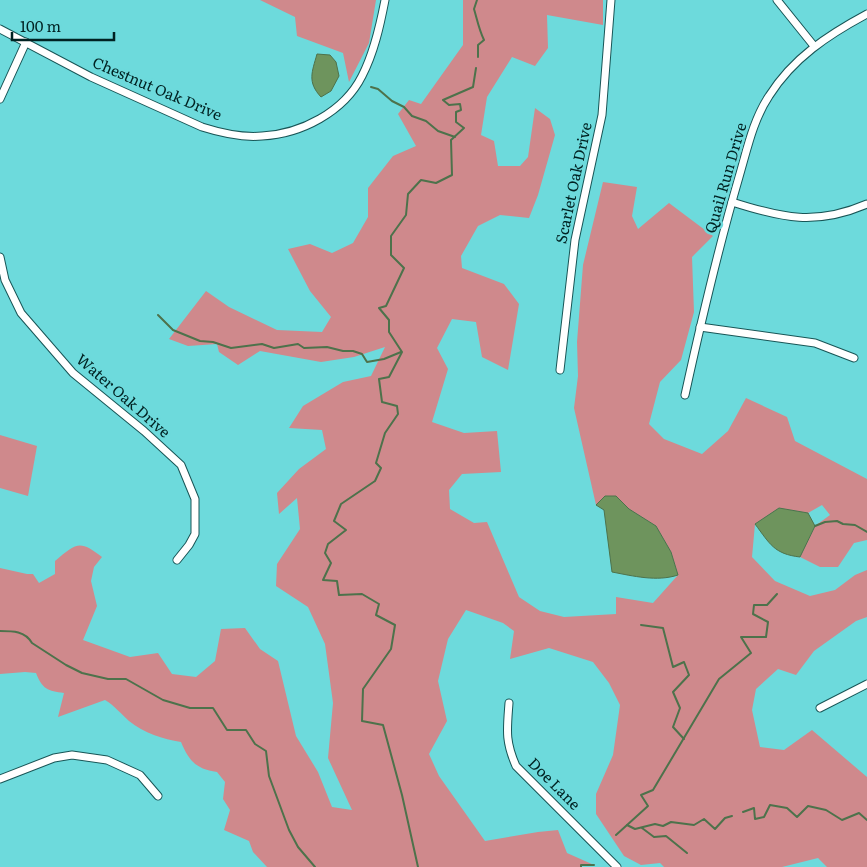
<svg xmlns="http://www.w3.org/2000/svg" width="867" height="867" font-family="Literata,serif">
  <rect width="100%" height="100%" fill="#6ddadc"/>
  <g fill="#cf898c">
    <path d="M260,0H376L369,43L349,82L343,53L297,36L295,17Z"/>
    <path d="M463,0H603V25L547,15L548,48L535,66L512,57L487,97L481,135L494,141L498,166H520L528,157L535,108L550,119L555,135L538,195L529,218L500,215L478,226L461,256L462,268L504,284L519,304L508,370L482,357L476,322L452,319L437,348L448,369L432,422L464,433L497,431L501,472L462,474L449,490L450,509L474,523L487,522L519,597L540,611L564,617L616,614V597L653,603L678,575L671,552L656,526L629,509L616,496H605L596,505L574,408L578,376L577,342L583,265L603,182L637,187L632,216L638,229L669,203L713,236L692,257L694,312L681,360L660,382L649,424L664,439L702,454L728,431L746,398L787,417L795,441L867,479V540L854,543L838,567H820L800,557L815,526L830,515L822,505L808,513L779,508L755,524L752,557L775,581L810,596L835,590L855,575L867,570V617L856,621L814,651L796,675L778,669L756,689L752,710L760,747L784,750L812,730L867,777V867H827L818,858L782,867H664L660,863L641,865L624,856L596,814V794L613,755L620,705L609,683L593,662L549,648L510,659L514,631L503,623L466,610L448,639L438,681L447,721L429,754L439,776L485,841L538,832L558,830L567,853L594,865H581V867H267L253,852L249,841L224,830L230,810L223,799L225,782L217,772C196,769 189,761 181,742C163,739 144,733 129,721C121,714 115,706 105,700L58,717L64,693C48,691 42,689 36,673L25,672L0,674V568L27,574H33L39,583L55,574V561C77,542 80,540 102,557L94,567L91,581L97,606L83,640L130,657L158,653L172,674L196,677L215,661L221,629L245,628L260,649L278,661L296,736L318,772L332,807L352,810L328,758L333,703L325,644L308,607L276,586L277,564L300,529L297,498L279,514L277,493L299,469L326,449L322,430L289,428L303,406L343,382L371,376L385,347L354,357L321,362L260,351L238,365L219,352L217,344L188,346L169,339L206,291L229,307L277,330L322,332L331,317L310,291L288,249L310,244L332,253L353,243L368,217V188L393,156L416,146L398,114L409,100L421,104L463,45Z"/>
    <path d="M0,435L37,446L28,496L0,488Z"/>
  </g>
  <g fill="#6e945d" stroke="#4d724b">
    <path d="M317,54L330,55L336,62L339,76L331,91L321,97C307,82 312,72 317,54Z"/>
    <path d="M605,496H616L629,509L656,526L671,552L678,575C657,582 633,576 612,572L604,510L596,505Z"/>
    <path d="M779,508L808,513L815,526L800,557C774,554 770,544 755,524Z"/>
  </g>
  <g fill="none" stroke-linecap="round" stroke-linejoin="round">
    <g stroke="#4d724b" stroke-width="2">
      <path d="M477,0L474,9C477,19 479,30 484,40L478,45V57"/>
      <path d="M371,87L378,89L392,101L404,107L412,116L426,121L438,131L455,137"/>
      <path d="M158,315L173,330L200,341L213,342L231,348L262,344L274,348L298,344L304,348L327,347L343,351H353L362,354L367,362L384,359L401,352"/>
      <path d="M815,526L825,522L837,521L843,524L855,525L867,532"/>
      <path d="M641,625L663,628L673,667L684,662L689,675L673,692L680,708L673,727L684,739"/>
      <path d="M0,631C13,631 25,631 32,643L66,665L82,673L108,679H126L163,700L190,708H213L227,730H246L255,744L266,751L269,776L289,830L298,847L315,867"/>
      <path d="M743,812L754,808L755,819L764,817L770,805L787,808L797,817L808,806L826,810L842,820L859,813L867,820"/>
      <path d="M627,825L635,829L655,824L663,826L671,822L694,825L704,819L715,829L725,818L732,816"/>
      <path d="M642,828L654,837L666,836L687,853"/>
      <path d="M616,835L648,806L641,795L653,790L719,679L751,653L741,637H766L768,622L753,614L754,605H767L777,594"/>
      <path d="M418,867L402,795L383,725L362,721L363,689L391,649L395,625L376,615L379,604L362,594L339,595L337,581L323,580L331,563L325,553L328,544L346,530L334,521L341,504L375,481L381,468L376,463L385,433L398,414L397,406L382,402L379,379L389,377L402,352L389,332V320L379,308L386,306L404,268L391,255V236L406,215L408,194L421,180L436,183L452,175L451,140L464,128L456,122V112L461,110L460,104L449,105L443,100L473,87L476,68"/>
      <path d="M581,867V865H594"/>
    </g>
    <g stroke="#185556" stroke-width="9">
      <g id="street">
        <path d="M777,0L814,46"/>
        <path d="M0,29L91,77L202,127C221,133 241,138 262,136C301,134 344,112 362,76C374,53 380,26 385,0"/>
        <path d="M0,99L26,42"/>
        <path d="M732,202C782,218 816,226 867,204"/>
        <path d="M0,257L5,280L21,313L73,373L144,431L181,465L195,499V534L189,545L177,560"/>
        <path d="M700,327L815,343L854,358"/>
        <path d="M560,370L575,240L602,115L611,0"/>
        <path d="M685,395C701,322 718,249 739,177C747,150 753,120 769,96C793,58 828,35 867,14"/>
        <path d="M509,703C507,730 505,741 516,766L617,867"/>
        <path d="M820,708L867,684"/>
        <path d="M0,779L54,758L72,755L107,760L140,775L158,796"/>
      </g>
    </g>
    <use href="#street" stroke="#fff" stroke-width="7"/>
  </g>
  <g text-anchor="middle" stroke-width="5" stroke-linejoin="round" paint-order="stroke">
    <g font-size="15" fill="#022" stroke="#6ddadc">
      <text transform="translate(157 89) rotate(23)" y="5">Chestnut Oak Drive</text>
      <text transform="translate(726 178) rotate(-74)" y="5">Quail Run Drive</text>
      <text transform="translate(574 183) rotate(-78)" y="5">Scarlet Oak Drive</text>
      <text transform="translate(123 396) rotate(41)" y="5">Water Oak Drive</text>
      <text transform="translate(554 784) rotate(45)" y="5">Doe Lane</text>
    </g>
  </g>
  <path d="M12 32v8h102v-8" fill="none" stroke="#002222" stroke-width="2.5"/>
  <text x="20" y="32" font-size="15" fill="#002222" stroke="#6ddadc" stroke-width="4" paint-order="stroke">100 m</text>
</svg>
